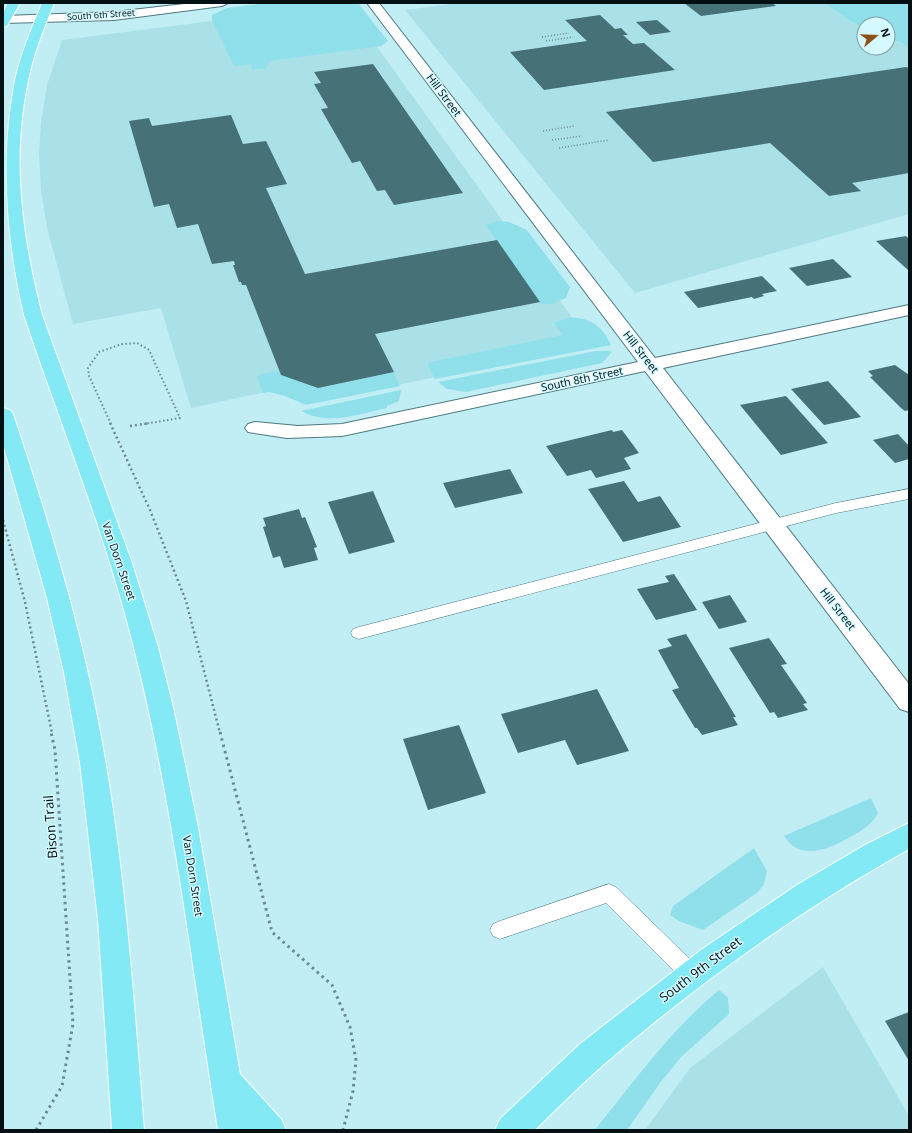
<svg xmlns="http://www.w3.org/2000/svg" width="912" height="1133" font-family="'Open Sans',sans-serif">
  <rect width="100%" height="100%" fill="#c0eef4"/>
  <g fill="#aae1e9">
    <path d="M458,3H824L864,30V48H888V43L899,41L909,48V214L635,293L405,10Z"/>
    <path d="M346,4L592,345L310,403L275,390L191,408L161,308L73,324L47,228L41,191L39,153L41,123L47,85L62,40Z"/>
    <path d="M823,967L909,1116V1130H645L690,1068Z"/>
  </g>
  <g fill="#8fe0eb">
    <path d="M265,3H358L388,41L381,46L269,61L266,69H252L251,64L234,66L212,20V15L227,8Z"/>
    <path d="M824,3H909V48L899,41L888,43V24H864V30Z"/>
    <path d="M498,221L509,222L527,230L570,287L566,298L552,304H541L486,225Z"/>
    <path d="M567,318C588,316 602,325 611,345L435,379L427,364L431,362L563,335L554,323Z"/>
    <path d="M596,351H611V353L602,363L466,392L447,389L438,382Z"/>
    <path d="M279,371L281,375L318,388L394,372L400,386L306,405L285,396L269,392L263,393L257,377L261,374Z"/>
    <path d="M401,390L399,401L387,406V408C359,414 328,426 301,411Z"/>
    <path d="M871,798L878,813C872,825 861,831 850,837C830,849 800,862 784,836Z"/>
    <path d="M754,848L767,871L764,884L758,892L703,930L679,921L670,915L673,906Z"/>
    <path d="M719,990L728,998L729,1014L681,1057L660,1083L627,1130H595C634,1081 671,1030 719,990Z"/>
  </g>
  <g fill="#467177">
    <path d="M684,3H772L776,6L701,16Z"/>
    <path d="M600,15L615,29L621,28L628,35H623L633,44L644,43L675,70L544,90L510,52L587,41L565,20Z"/>
    <path d="M657,20L671,32L650,35L636,22Z"/>
    <path d="M373,64L463,193L394,205L385,190L377,191L360,161L352,163L321,109L328,108L314,84L321,83L314,72Z"/>
    <path d="M906,67L909,68V173L852,183L861,191L829,196L770,143L653,162L606,112Z"/>
    <path d="M231,115L243,144L266,141L287,184L266,188L305,274L497,240L540,302L375,334L394,372L318,388L281,375L246,285H242L241,282H239L233,265H235L234,261L212,264L198,224L177,228L169,204L154,207L129,121L149,118L152,126Z"/>
    <path d="M906,236L909,239L908,270L876,241Z"/>
    <path d="M833,259L852,277L807,286L789,268Z"/>
    <path d="M762,276L777,291L762,294L764,296L754,299L752,297L698,308L684,292Z"/>
    <path d="M895,365L909,375V410L905,411L901,408L870,377L873,376L868,371Z"/>
    <path d="M828,381L861,417L824,425L791,389Z"/>
    <path d="M786,396L828,443L781,455L740,405Z"/>
    <path d="M612,430L613,432L622,430L639,453L624,458L631,469L596,478L591,470L567,476L546,446Z"/>
    <path d="M898,434L909,446V459L895,463L873,440Z"/>
    <path d="M510,469L523,493L455,508L443,483Z"/>
    <path d="M624,481L638,502L660,496L681,527L623,542L588,489Z"/>
    <path d="M373,491L395,542L349,554L328,502Z"/>
    <path d="M299,509L302,518L305,517L317,547L314,548L318,560L284,568L280,556L273,558L263,527L266,526L263,518Z"/>
    <path d="M674,574L697,610L656,620L637,589L669,582L665,576Z"/>
    <path d="M730,595L747,622L719,629L702,602Z"/>
    <path d="M686,634L736,717H733L738,725L702,735L697,728H695L672,690L679,688L658,650L672,646L667,639Z"/>
    <path d="M769,638L787,664L781,665L807,703L803,704L808,710L778,718L774,712L770,713L729,648Z"/>
    <path d="M597,689L629,751L577,765L565,740L518,753L501,714Z"/>
    <path d="M459,725L486,793L428,810L403,739Z"/>
    <path d="M909,1012V1061L885,1021Z"/>
  </g>
  <g fill="none" stroke-linecap="round" stroke-linejoin="round">
    <g stroke="#4e797f" stroke-width="1">
      <g id="lane">
        <path d="M909,489V499L836,513L359,639L353,637L351,633L353,629L359,627L836,503Z"/>
        <path d="M609,884L616,887L699,968L702,975L699,982L692,985L685,982L606,903L500,939L493,936L490,930L493,924L500,921Z"/>
      </g>
    </g>
    <g stroke="#4e797f" stroke-width="2">
      <g id="street">
        <path d="M193,3H228L222,6L114,20L3,23L4,16L114,12Z"/>
        <path d="M367,3H379L655,358L909,305V315L663,368L909,684V712L900,709L645,371L342,436L287,438L248,432L245,428L248,424L255,422L298,426L342,424L638,362Z"/>
      </g>
    </g>
    <g stroke="#fff" stroke-width="2">
      <g id="primary">
        <path d="M8,3H20L7,26L3,27V12Z"/>
        <path d="M42,3H54C44,28 33,54 28,81C11,160 22,237 42,315L132,563L158,647L173,707L198,827L240,1074L281,1119L286,1130H218C192,969 174,806 134,648C106,534 61,426 24,315C6,237 0,159 15,80C21,53 32,28 42,3Z"/>
        <path d="M3,408L10,410L13,414C45,511 76,610 96,711C124,849 133,990 144,1130H112L98,920L80,763L64,673L47,598L3,444Z"/>
        <path d="M909,823V849C800,910 697,984 603,1065C579,1086 557,1108 535,1130H495L500,1119L580,1044L701,950L797,885L865,845Z"/>
      </g>
    </g>
    <g stroke="#6b8a8f" stroke-width="1.5" stroke-dasharray="1 2" stroke-linecap="butt">
      <path d="M542,37L569,33"/>
      <path d="M546,41L573,37"/>
      <path d="M543,131L574,126"/>
      <path d="M552,140L582,136"/>
      <path d="M559,148L609,140"/>
    </g>
    <path stroke="#6b8a8f" stroke-width="2" stroke-dasharray="1.5 2.5" stroke-linecap="butt" d="M111,424L89,376L88,368L99,352L122,344L137,343L149,350L180,418L144,424"/>
    <g stroke="#6b8a8f" stroke-width="2.5" stroke-dasharray="2 3" stroke-linecap="butt">
      <path d="M110,423L150,510L186,601L220,733"/>
      <path d="M130,426L150,423"/>
      <path d="M3,520L25,602L52,733"/>
    </g>
    <g stroke="#6b8a8f" stroke-width="3" stroke-dasharray="2.5 4" stroke-linecap="butt">
      <path d="M220,732L272,932L332,985L350,1027L356,1060L353,1091L343,1130"/>
      <path d="M36,1130L62,1086L73,1024L55,750L51,732"/>
    </g>
    <use href="#lane" fill="#fff" fill-rule="evenodd"/>
    <use href="#street" fill="#fff" fill-rule="evenodd"/>
    <use href="#primary" fill="#83eaf5" fill-rule="evenodd"/>
  </g>
  <g text-anchor="middle" stroke-width="3" stroke-linejoin="round" paint-order="stroke">
    <g font-size="9" fill="#021013" stroke="#d4f9ff">
      <text transform="translate(101 15) rotate(-4)" y="3">South 6th Street</text>
    </g>
    <g font-size="11" fill="#021013" stroke="#d4f9ff">
      <text transform="translate(444 95) rotate(53)" y="4">Hill Street</text>
      <text transform="translate(641 352) rotate(52)" y="4">Hill Street</text>
      <text transform="translate(582 379) rotate(-12)" y="4">South 8th Street</text>
      <text transform="translate(119 561) rotate(71)" y="4">Van Dorn Street</text>
      <text transform="translate(838 609) rotate(52)" y="4">Hill Street</text>
      <text transform="translate(193 876) rotate(81)" y="4">Van Dorn Street</text>
    </g>
    <g font-size="13" fill="#021013" stroke="#d4f9ff">
      <text transform="translate(50 827) rotate(-94)" y="5">Bison Trail</text>
      <text transform="translate(700 969) rotate(-37)" y="5">South 9th Street</text>
    </g>
  </g>
  <rect width="912" height="1133" fill="none" stroke="#021013" stroke-width="8"/>
  <g transform="translate(876 36) rotate(71)"><circle r="19" fill="#d4f9ff" stroke="#809ca1"/>
  <path d="M0-3L7 15L0 10L-7 15Z" fill="#905119"/>
  <text y="-6" font-size="11" font-weight="bold" text-anchor="middle" fill="#021013">N</text>
  </g>
</svg>
